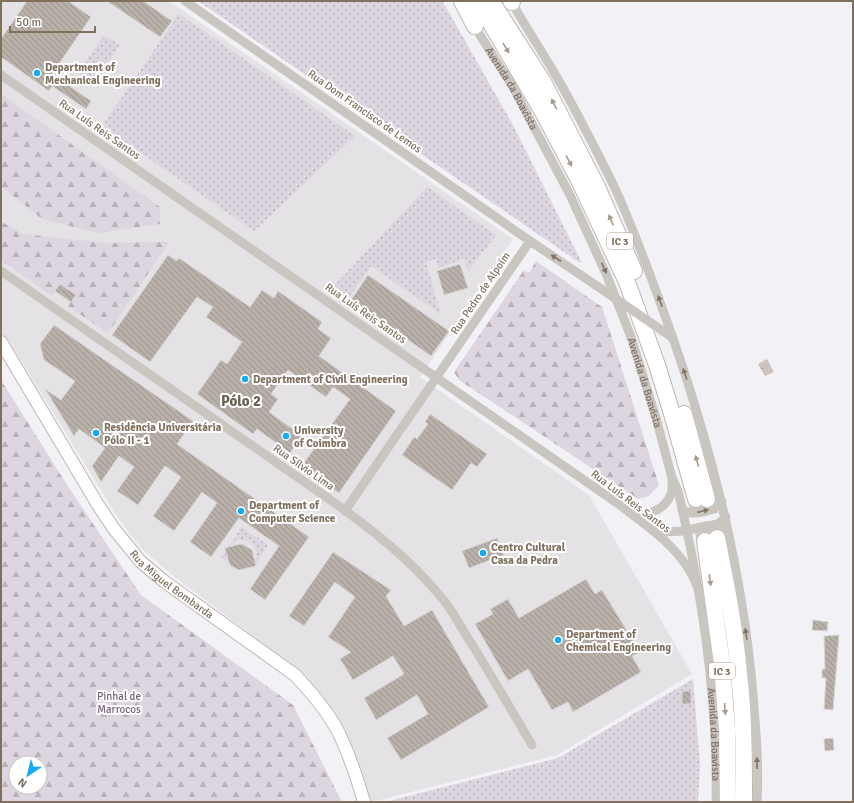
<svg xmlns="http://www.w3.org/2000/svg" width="854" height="803" font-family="Signika,sans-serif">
  <defs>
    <pattern id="grass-dots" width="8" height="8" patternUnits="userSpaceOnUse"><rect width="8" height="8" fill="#ddd5e0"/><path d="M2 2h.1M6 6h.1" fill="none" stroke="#b8b1b9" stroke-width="1.8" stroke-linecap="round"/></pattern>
    <pattern id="forest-firs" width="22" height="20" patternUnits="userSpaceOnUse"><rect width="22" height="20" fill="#ddd5e0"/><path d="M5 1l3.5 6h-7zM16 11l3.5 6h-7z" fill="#b8b1b9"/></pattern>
    <pattern id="water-ripples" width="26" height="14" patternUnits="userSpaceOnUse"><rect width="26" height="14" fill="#cec4bd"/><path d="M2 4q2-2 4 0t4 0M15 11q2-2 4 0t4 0" fill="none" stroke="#aca49d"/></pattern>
    <pattern id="building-back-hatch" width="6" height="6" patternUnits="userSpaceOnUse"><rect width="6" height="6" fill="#b8b0a9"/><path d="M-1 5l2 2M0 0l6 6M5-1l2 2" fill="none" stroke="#9b948d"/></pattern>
  </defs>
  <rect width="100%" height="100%" fill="#f2f2f6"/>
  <path fill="#e4e2e4" d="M1,1H169L513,239L420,377L589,495L692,674L557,755L372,802L346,738L323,699L292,665L177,579L142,549L120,521L7,338H1Z"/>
  <g fill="url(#grass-dots)">
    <path d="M198,1H442L447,9L513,125L581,261L580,263Z"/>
    <path d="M179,14L355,136L254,231L102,126Z"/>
    <path d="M104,35L120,45L94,83L79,72Z"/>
    <path d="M427,187L496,235L468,271L464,259L438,268L436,259L426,262L441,314L371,266L349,297L334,286Z"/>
    <path d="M242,527L268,545L253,568L252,567C261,553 256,539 238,540C228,545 228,552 228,562L221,557Z"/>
    <path d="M693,679L700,764L698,802H385L558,758Z"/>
  </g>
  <g fill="url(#forest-firs)" fill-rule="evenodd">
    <path d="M1,94L160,207V224L98,233L42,219L3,188H1Z"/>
    <path d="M4,223L23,234L107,243L169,242L109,332H106L68,306L76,295L61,284L52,296L1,260V224Z"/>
    <path d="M536,261L602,307L659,485L649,496L638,499L459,380L454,372L524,270L529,273Z"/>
    <path d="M1,380L69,488L141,595L293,705L342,802H1ZM16,763H40V787H16Z"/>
  </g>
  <path fill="url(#water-ripples)" d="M767,359L774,372L765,376L758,364Z"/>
  <g fill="url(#building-back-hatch)" stroke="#d5d5d7">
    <path d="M27,1H68L91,17L52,74L91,101L86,109L52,86L49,91L1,57V39Z"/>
    <path d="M107,1H143L172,21L160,37Z"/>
    <path d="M168,255L177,261L179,258L250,307L262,290L274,298L278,291L322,322L318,329L331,338L319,356L396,411L339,493L301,467L350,399L333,387L326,397L288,370L271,394L278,399L269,412L302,436L290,453L257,429L253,434L197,394L221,360L227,364L242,342L206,317L213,307L197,297L150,362L112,335Z"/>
    <path d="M460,264L468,288L444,295L437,271Z"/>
    <path d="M368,275L449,331L431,356L351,300Z"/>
    <path d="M60,284L76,295L71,302L55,291Z"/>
    <path d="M54,325L193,421L177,444L309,537L265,600L250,589L279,546L239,518L211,557L190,542L217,503L202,492L174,531L153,516L181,477L165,466L138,505L117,491L134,467L119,456L101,482L92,466L105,448L79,429L74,436L45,389L61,400L75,381L44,360L40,344Z"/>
    <path d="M430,414L487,454L477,467L471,463L452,490L402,455L414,437L417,439L428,424L425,422Z"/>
    <path d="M497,538L504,555L469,568L462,551Z"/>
    <path d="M240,544L244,545L252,550L256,566L239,570L231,566L229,563L225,548Z"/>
    <path d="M333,552L391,590L386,596L404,626L432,610L489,707L401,760L387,738L428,714L417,695L376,720L364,698L404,674L393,656L353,680L340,659L351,652L328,637L355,597L335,582L304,626L289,616Z"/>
    <path d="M586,579L595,594L602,590L640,652L632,656L641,672L573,712L568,702L552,710L528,669L508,681L475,624L493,614L490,609L508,599L519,618Z"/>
    <path d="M813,620L828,622L827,631L812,630Z"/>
    <path d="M839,635L833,710L824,709L826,678H822V669H825L824,636Z"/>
    <rect x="682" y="691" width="9" height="13"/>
    <path d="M833,738L834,750L825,751L824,739Z"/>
  </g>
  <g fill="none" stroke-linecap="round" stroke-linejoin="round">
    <g stroke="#d0cbc8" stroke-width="16" stroke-dasharray="16 8" stroke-linecap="butt">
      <path d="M696,499L705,541"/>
      <path d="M707,499L717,538"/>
    </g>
    <g stroke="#beb8b2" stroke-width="14">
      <g id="secondary">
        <path id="s2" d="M1,342L98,505L114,529L141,562L165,582L295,675C313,694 332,716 342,740C351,760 358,781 364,802"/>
      </g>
    </g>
    <g stroke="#bbb7b3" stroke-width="18">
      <g id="highway">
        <path d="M462,1L475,26"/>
        <path d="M476,1L486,15L543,112L580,182L627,282L657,365L673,417L696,499"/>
        <path d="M491,1L543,82L597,187L634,271"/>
        <path d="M511,1L512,2"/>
        <path d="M684,414L707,499"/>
        <path d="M717,538C726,583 735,628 739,674C744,716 744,759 744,802"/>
        <path d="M705,541L722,664L727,730L728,802"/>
      </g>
    </g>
    <g stroke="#c9c5c0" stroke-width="9">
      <path d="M185,1L530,241L600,288"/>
      <path d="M511,1C525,26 541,50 555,74C575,108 593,144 611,180C630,219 645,261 660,302C707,430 742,560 753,695C756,731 759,767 757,802"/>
      <path id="s1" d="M473,24L513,87L536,131L570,195L607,276L631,337L656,418L672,478L678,491C702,592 718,698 716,802"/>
      <path d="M1,75L617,503C643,523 674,543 691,573C694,578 696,585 699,590"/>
      <path d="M1,271L329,499C370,528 409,558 441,597C451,608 458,622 466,635C489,671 510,708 532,745"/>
      <path d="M401,429L530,241"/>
      <path d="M630,510C645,519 665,510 671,494C673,490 672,485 672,481"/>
      <path d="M682,510C694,517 713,511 722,501"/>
      <path d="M345,511L398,433"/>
      <path d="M651,528L663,532L683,531L718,524L726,517"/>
    </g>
    <use href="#secondary" stroke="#fff" stroke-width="12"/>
    <use href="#highway" stroke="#fff" stroke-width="16"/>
    <path stroke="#c9c5c0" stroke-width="9" d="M600,288L673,338"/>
  </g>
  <defs><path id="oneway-solid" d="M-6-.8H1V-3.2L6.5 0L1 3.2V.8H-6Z"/></defs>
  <g fill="#a69b8e">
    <use href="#oneway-solid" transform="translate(506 48) rotate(59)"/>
    <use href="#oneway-solid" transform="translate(554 104) rotate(-117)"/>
    <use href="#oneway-solid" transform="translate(569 161) rotate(62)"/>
    <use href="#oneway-solid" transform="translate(611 220) rotate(-114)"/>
    <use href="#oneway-solid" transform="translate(697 461) rotate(-105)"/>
    <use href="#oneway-solid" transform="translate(710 580) rotate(82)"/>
    <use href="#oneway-solid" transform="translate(725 709) rotate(86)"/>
  </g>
  <g fill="#847463">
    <use href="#oneway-solid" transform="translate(556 258) rotate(-147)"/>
    <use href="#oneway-solid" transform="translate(604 268) rotate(65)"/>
    <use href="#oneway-solid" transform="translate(660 301) rotate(-110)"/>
    <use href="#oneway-solid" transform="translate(685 374) rotate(-109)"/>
    <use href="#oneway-solid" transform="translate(703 511) rotate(-13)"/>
    <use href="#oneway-solid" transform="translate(746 634) rotate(-99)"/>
    <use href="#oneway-solid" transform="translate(757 763) rotate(-91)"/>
  </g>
  <g fill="#13acf4" stroke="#fff" stroke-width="1.5">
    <circle cx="37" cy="73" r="4"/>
    <circle cx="245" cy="379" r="4"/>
    <circle cx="96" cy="433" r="4"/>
    <circle cx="286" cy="436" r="4"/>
    <circle cx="241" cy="511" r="4"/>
    <circle cx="483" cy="553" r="4"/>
    <circle cx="558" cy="640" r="4"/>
  </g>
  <g text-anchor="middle" stroke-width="4" stroke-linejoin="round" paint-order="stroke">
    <g fill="#fff" stroke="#a69b8e" stroke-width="1">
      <rect x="607" y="233" width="26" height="16" rx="3"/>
      <rect x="709" y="663" width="26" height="16" rx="3"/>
    </g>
    <g font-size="10" font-weight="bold" fill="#80705e">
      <text x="620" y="245">IC 3</text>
      <text x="722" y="675">IC 3</text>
    </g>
    <g font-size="11" font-weight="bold" fill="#80705e" stroke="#fff" text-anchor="start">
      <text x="45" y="71">Department of<tspan x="45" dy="13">Mechanical Engineering</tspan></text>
      <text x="253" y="383">Department of Civil Engineering</text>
      <text x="104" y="431">Residência Universitária<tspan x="104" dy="13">Pólo II - 1</tspan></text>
      <text x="294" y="434">University<tspan x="294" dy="13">of Coimbra</tspan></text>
      <text x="249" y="509">Department of<tspan x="249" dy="13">Computer Science</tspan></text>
      <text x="491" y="551">Centro Cultural<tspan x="491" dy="13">Casa da Pedra</tspan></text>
      <text x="566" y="638">Department of<tspan x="566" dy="13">Chemical Engineering</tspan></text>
    </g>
    <g font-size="11" fill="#80705e" stroke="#fff">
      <text dy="4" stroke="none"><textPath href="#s1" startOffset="75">Avenida da Boavista</textPath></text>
      <text transform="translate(365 111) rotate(35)" y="4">Rua Dom Francisco de Lemos</text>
      <text transform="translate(100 129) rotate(35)" y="4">Rua Luís Reis Santos</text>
      <text transform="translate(480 293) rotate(-56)" y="4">Rua Pedro de Alpoím</text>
      <text transform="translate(366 313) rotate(35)" y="4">Rua Luís Reis Santos</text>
      <text dy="4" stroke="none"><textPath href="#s1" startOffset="399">Avenida da Boavista</textPath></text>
      <text transform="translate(304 467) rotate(35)" y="4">Rua Sílvio Lima</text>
      <text transform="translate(631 501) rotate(37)" y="4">Rua Luís Reis Santos</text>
      <text dy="4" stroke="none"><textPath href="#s2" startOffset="299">Rua Miguel Bombarda</textPath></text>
      <text dy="4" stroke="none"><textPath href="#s1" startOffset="759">Avenida da Boavista</textPath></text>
    </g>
    <g font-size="11" fill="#7a617d" stroke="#fff">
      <text x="119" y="700">Pinhal de<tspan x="119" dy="13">Marrocos</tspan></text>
    </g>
    <g font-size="15" font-weight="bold" fill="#6a5e51" stroke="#fff">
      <text x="241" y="406">Pólo 2</text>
    </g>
  </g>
  <rect width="854" height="803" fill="none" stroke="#80705e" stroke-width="4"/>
  <g transform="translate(28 775) rotate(215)"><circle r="19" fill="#ffffff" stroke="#ccc6bf"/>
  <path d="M0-3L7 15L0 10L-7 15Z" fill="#13acf4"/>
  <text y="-6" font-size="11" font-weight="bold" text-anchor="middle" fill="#80705e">N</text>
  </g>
  <path d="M10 26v6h85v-6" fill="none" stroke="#80705e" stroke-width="2"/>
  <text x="16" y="26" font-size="12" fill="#80705e" stroke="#ffffff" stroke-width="3" paint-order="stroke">50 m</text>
</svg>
